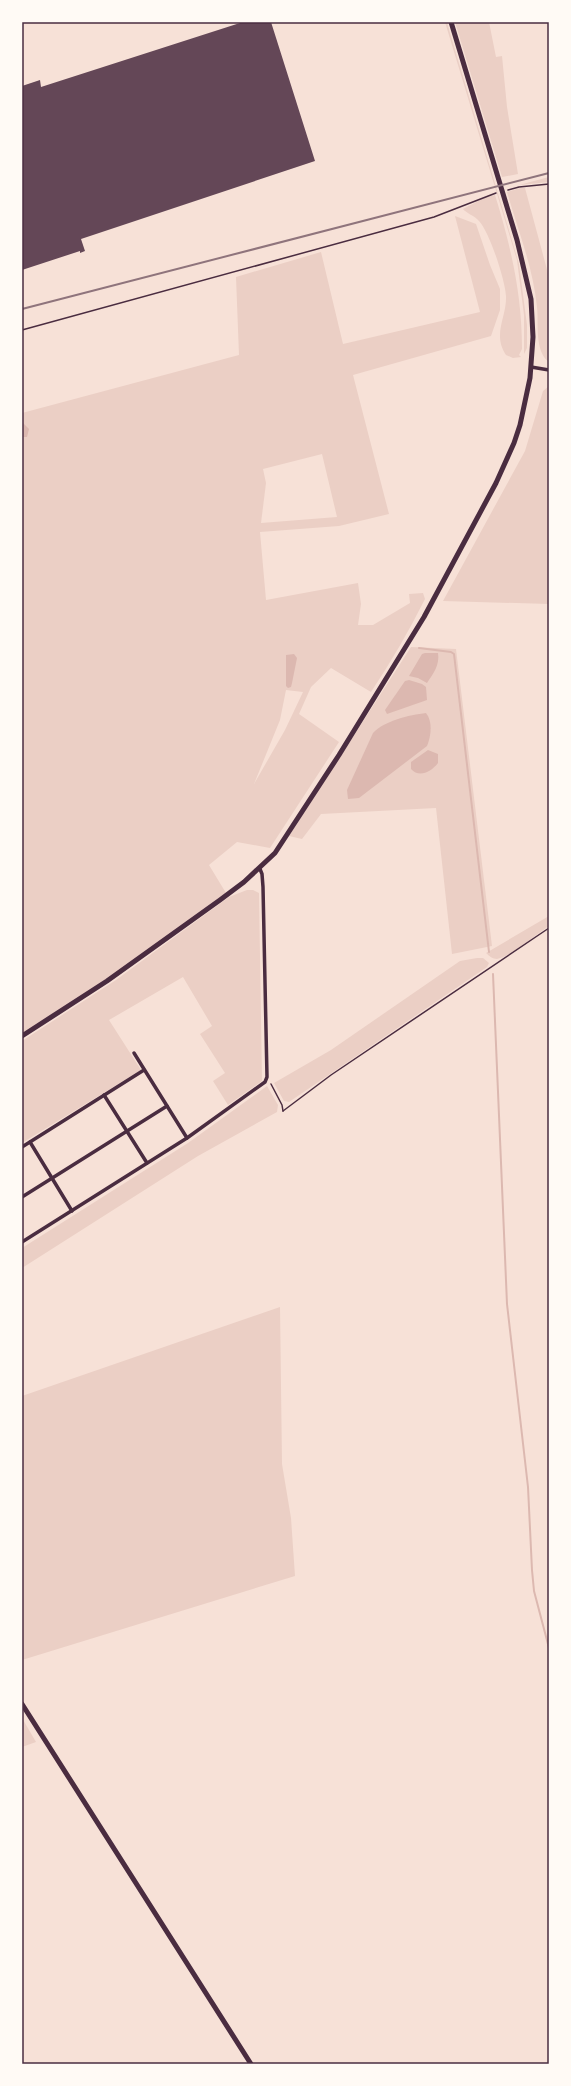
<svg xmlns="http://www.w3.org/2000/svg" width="571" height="2086" font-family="'Exo 2',sans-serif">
  <rect width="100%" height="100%" fill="#f7e1d7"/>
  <g fill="#ebcfc5" fill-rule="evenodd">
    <path d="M445,22H447L450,33L519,264L527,325V348L524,354V315L517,260Z"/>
    <path d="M455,22H489L496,57L502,56L507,107L518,174L502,177Z"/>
    <path d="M549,177V182L519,185Z"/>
    <path d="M520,188H525L549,277V362C534,351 539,323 537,307C533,267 518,230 507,192Z"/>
    <path d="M495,195C511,247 522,294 522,349L519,355L521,357L513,358L506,355C492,334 507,317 506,296C505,280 490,233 479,221C475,216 466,213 463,209L484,198Z"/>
    <path d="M455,216L476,224L490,265L500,289V310L491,336L353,375L389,514L339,526L260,532L266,600L358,583L361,604L358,625H373L410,603L409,594L423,593L425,599C409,631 391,662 371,692L331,668L311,687L299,714L339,742L270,848L237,842L209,865L226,893L107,980L22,1035V413L239,355L236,277L321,252L343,344L480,312ZM322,454L337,517L261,523L266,483L263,469ZM286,690L303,692L285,730L254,784L280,720Z"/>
    <path d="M549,386V604L443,601L525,451L543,391Z"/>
    <path d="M411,647L456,649L492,946L452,954L436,808L321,814L302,839L289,836Z"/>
    <path d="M247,890H253L259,893L262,1081L228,1105L213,1081L225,1073L200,1034L212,1026L183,977L109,1020L141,1070L22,1143V1041L116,980L229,897Z"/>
    <path d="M549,916V926C538,933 508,958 497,959C493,959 489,956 486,953Z"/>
    <path d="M477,958H483L489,963L487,967L289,1102L284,1101L274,1083L331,1050L460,961Z"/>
    <path d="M267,1086L278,1105L277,1112L198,1156L22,1268V1248L188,1143Z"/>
    <path d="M280,1307L282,1464L291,1518L295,1576L22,1660V1396Z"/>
    <path d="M22,1718L36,1742L22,1747Z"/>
  </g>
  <g fill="#dcb8b0">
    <path d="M22,422L29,429L27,437H22Z"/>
    <path d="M425,653H438C440,665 433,674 427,683L418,678L409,676L422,654Z"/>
    <path d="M294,654L297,658L292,683L291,687L288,688L286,686V655Z"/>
    <path d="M409,680L422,684L426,687L427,700L387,714L385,710L405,681Z"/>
    <path d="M426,713C433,721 431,737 427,746L359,798L348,799L347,790L373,733C384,721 409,715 426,713Z"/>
    <path d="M428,750L438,754V763C431,772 419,778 411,769V762Z"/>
  </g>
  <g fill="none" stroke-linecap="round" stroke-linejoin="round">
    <g stroke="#dcb8b0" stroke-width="2">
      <path d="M419,648L451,652L454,654L489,952"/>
      <path d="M493,974L507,1304L528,1487L532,1570L534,1591L549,1648"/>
    </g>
  </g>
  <path fill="#644757" d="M243,22H271L315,161L81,239L85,251L80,253V251L22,270V86L40,80L41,87Z"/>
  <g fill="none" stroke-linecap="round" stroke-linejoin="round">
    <g stroke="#4a2c40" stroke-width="1.5">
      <path d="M508,190L519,187L549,184"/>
      <path d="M22,330L434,217L496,193"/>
      <path d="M271,1084L282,1105L283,1111"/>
      <path d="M283,1111L331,1075L549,928"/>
    </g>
    <g stroke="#4a2c40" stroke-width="3.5">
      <path d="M531,367L549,370"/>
      <path d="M134,1053L187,1138"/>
      <path d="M104,1095L147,1163"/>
      <path d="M30,1142L72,1211"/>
      <path d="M22,1147L144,1070"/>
      <path d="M22,1197L167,1106"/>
      <path d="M22,1242L187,1138L265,1082L267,1077L263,887L262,874L260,869"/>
    </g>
    <g stroke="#4a2c40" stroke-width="5">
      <path d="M22,1036L107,981L220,900L244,882L275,853L339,755L424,617L496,483L514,443L520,425L530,378L533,337L531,299L517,240L451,22"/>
      <path d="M22,1704L251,2064"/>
    </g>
    <path stroke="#8f747c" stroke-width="2" d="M22,309L549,173"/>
  </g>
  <rect width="571" height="2086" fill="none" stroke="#fffaf5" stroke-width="46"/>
  <rect x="23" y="23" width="525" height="2040" fill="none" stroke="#4a2c40" stroke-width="1.5"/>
</svg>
